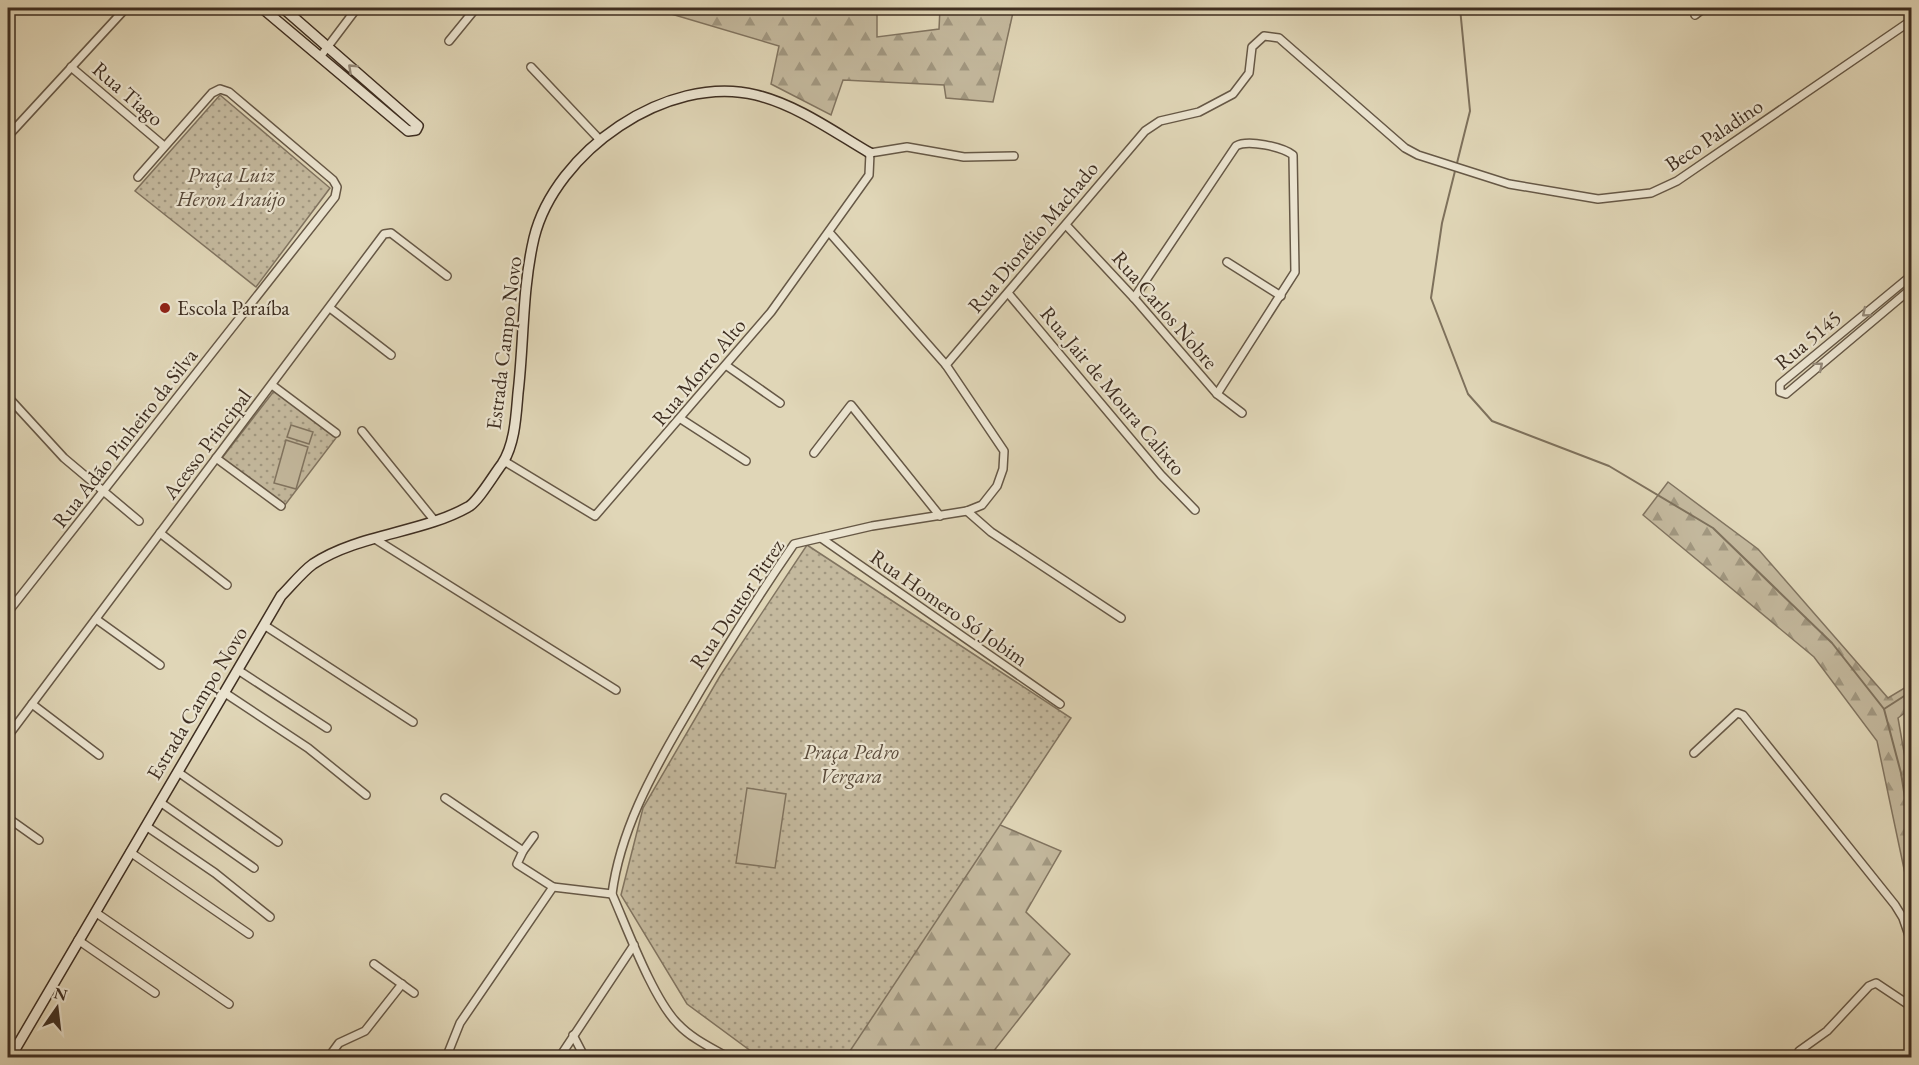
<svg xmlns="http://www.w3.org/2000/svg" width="1919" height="1065" font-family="'EB Garamond',serif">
  <defs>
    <pattern id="forest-firs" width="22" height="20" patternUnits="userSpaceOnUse" patternTransform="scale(1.5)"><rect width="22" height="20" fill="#c4b99e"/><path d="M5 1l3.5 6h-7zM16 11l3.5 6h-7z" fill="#a19780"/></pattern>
    <pattern id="park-dots" width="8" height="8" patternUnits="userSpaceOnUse" patternTransform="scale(1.5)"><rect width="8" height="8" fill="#c4b99e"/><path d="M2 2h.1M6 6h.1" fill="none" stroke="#a19780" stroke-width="1.8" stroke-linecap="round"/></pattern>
  </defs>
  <rect width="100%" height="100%" fill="#e0d6b7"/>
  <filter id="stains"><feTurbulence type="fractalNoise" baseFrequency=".00333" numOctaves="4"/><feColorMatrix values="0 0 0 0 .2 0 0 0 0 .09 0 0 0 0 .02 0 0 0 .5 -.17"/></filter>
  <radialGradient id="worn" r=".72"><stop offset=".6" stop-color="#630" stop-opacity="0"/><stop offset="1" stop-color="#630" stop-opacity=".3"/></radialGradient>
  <g fill="url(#forest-firs)" stroke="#817460" stroke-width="1.5">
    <path d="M651,8H877V37L939,29L940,8H1014L993,102L946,98L944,85L843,80L831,115L771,84L779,46Z"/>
    <path d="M1668,482L1758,549L1888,698L1911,684V708L1898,718L1911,792V902L1877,741L1814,657L1643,515Z"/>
    <path d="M807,545L1000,825L1061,851L1026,912L1070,954L989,1057L784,1058Z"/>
  </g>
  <g fill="url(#park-dots)" stroke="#817460" stroke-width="1.5">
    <path d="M220,95L330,188L256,287L135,191Z"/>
    <path d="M274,391L336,438L285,505L222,458Z"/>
    <path d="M807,545L1071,718L846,1057H759L687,1004L621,895L643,808L720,676Z"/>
  </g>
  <g fill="#c4b99e" stroke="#817460" stroke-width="1.5">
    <path d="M291,425L313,432L309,444L287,437Z"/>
    <path d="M286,440L308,447L296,489L274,483Z"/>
    <path d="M747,788L786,794L775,868L736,863Z"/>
  </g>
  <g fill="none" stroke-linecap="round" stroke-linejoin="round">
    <g stroke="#7e715c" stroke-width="2">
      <path d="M1460,8L1470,111L1442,223L1431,298L1468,394L1492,421L1609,466L1713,528L1832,643L1884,709L1901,773L1912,841"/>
      <path d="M1884,709L1912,691"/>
    </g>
    <g stroke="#665846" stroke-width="10">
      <g id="street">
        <path d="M1695,15L1704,8"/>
        <path d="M449,41L476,8"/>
        <path d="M320,57L357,8"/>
        <path d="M71,67L164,146"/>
        <path d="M531,67L600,140"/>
        <path d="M8,136L126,8"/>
        <path d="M1066,225L1134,298L1217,394L1242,413"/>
        <path d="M1227,262L1281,296"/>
        <path d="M1912,275L1780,384V392L1786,394L1912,288"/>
        <path d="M1008,293L1161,475L1195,510"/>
        <path d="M1134,298L1236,146C1248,139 1282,147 1293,155L1295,272L1217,394"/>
        <path d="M330,308L391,355"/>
        <path d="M946,365L1145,131L1160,121L1199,112L1233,94L1249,73L1252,47L1264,36L1279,38L1405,148L1418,155L1509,184L1598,199L1651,193L1677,181L1912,20"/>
        <path d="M727,366L780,403"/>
        <path d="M272,385L336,433"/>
        <path d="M8,397L64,458L139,521"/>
        <path d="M681,419L746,461"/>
        <path d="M362,431L434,520"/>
        <path d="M814,453L851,405L940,516"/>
        <path d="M216,458L281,506"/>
        <path d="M504,461L595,516L771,312L869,175L870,153L907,147L964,157L1014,156"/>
        <path d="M967,511L991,532L1121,618"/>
        <path d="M160,533L227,585"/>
        <path d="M821,538L1060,704"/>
        <path d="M375,539L616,690"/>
        <path d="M8,612L335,197L337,187L333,180L229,92L220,89L212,93L138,177"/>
        <path d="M96,619L160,665"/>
        <path d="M264,625L413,722"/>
        <path d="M238,670L327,728"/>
        <path d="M225,693L308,748L366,795"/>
        <path d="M32,704L99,755"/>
        <path d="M8,736L384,234L391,233L447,276"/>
        <path d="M1694,753L1737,713L1743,715L1895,905L1903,918L1912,944"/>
        <path d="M178,772L278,842"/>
        <path d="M445,798L523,851L517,864L553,887"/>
        <path d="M160,802L254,868"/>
        <path d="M8,818L39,840"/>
        <path d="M146,826L215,873L270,917"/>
        <path d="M523,851L534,836"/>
        <path d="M130,852L249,934"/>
        <path d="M95,912L229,1004"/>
        <path d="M78,940L155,993"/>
        <path d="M374,964L414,993"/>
        <path d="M573,1035L585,1058"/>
        <path d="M1799,1051L1827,1031L1869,986L1876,983L1912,1007"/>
        <path d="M328,1058L339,1043L365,1031L402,984"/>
        <path d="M446,1058L460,1023L553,887L612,894"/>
        <path d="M559,1058L634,945"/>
        <path d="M729,1058C712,1048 692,1039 678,1024C653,999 627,928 612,894C620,832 651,775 682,722C717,661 754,602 794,544L872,526L967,511L982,505L997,486L1003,469L1004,451L946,365L829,232"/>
      </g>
    </g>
    <g stroke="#3e2e21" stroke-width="12">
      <g id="secondary">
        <path d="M262,8L408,131L416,130L418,126L283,8"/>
        <path d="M10,1058L281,596C291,586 302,572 313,564C358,534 422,533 468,507C478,502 494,474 502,464C515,444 516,416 518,393C524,342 522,289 534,238C555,152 667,73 756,95C797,105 834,132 870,153"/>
      </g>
    </g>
    <use href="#street" stroke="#ebe4d0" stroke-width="7"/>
    <use href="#secondary" stroke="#ebe4d0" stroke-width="9"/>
  </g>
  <defs><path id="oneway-chevron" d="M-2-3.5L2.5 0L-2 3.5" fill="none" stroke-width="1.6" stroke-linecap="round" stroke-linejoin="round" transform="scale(1.5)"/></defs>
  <g stroke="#948978">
    <use href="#oneway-chevron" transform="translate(352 68) rotate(-137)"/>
    <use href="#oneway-chevron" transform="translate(1866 313) rotate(140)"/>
    <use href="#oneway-chevron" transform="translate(1819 366) rotate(-40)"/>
  </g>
  <circle fill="#8f2418" stroke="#ebe4d0" stroke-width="2" cx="165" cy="308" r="6"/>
  <g text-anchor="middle" stroke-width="4.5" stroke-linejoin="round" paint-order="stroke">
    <g font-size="21" fill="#3e2e21" stroke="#ebe4d0">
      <text transform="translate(128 94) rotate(41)" y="7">Rua Tiago</text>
      <text transform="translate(1714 135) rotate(-34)" y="7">Beco Paladino</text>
      <text transform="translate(1033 237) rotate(-50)" y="7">Rua Dionélio Machado</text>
      <text transform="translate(1165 310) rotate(49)" y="7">Rua Carlos Nobre</text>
      <text transform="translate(1808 340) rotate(-40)" y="7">Rua 5145</text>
      <text transform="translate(504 343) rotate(-83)" y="7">Estrada Campo Novo</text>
      <text transform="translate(699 372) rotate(-50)" y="7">Rua Morro Alto</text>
      <text transform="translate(1113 391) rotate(50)" y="7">Rua Jair de Moura Calixto</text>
      <text transform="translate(125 438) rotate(-52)" y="7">Rua Adão Pinheiro da Silva</text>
      <text transform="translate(207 444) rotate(-53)" y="7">Acesso Principal</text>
      <text transform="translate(737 604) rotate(-56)" y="7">Rua Doutor Pitrez</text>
      <text transform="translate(949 608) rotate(35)" y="7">Rua Homero Só Jobim</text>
      <text transform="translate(197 703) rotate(-59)" y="7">Estrada Campo Novo</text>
    </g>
    <g font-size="21" font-style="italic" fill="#594a3a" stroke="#ebe4d0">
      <text x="231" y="182">Praça Luiz<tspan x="231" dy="24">Heron Araújo</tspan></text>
      <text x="851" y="759">Praça Pedro<tspan x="851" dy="24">Vergara</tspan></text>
    </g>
    <g font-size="21" fill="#3e2e21" stroke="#ebe4d0" text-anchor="start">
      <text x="177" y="315">Escola Paraíba</text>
    </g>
  </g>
  <rect width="1919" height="1065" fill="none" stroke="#e0d6b7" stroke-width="30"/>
  <rect x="9" y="9" width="1901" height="1047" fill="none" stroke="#3e2e21" stroke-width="3"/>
  <rect x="15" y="15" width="1889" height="1035" fill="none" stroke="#3e2e21" stroke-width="1.5"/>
  <g transform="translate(57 1008) rotate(14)" stroke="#ebe4d0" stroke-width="4.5" paint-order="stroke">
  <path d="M0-4.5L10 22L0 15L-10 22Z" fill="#3e2e21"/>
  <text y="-9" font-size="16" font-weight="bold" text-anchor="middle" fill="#3e2e21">N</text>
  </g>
  <rect width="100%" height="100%" filter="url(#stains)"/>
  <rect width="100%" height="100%" fill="url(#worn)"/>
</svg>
